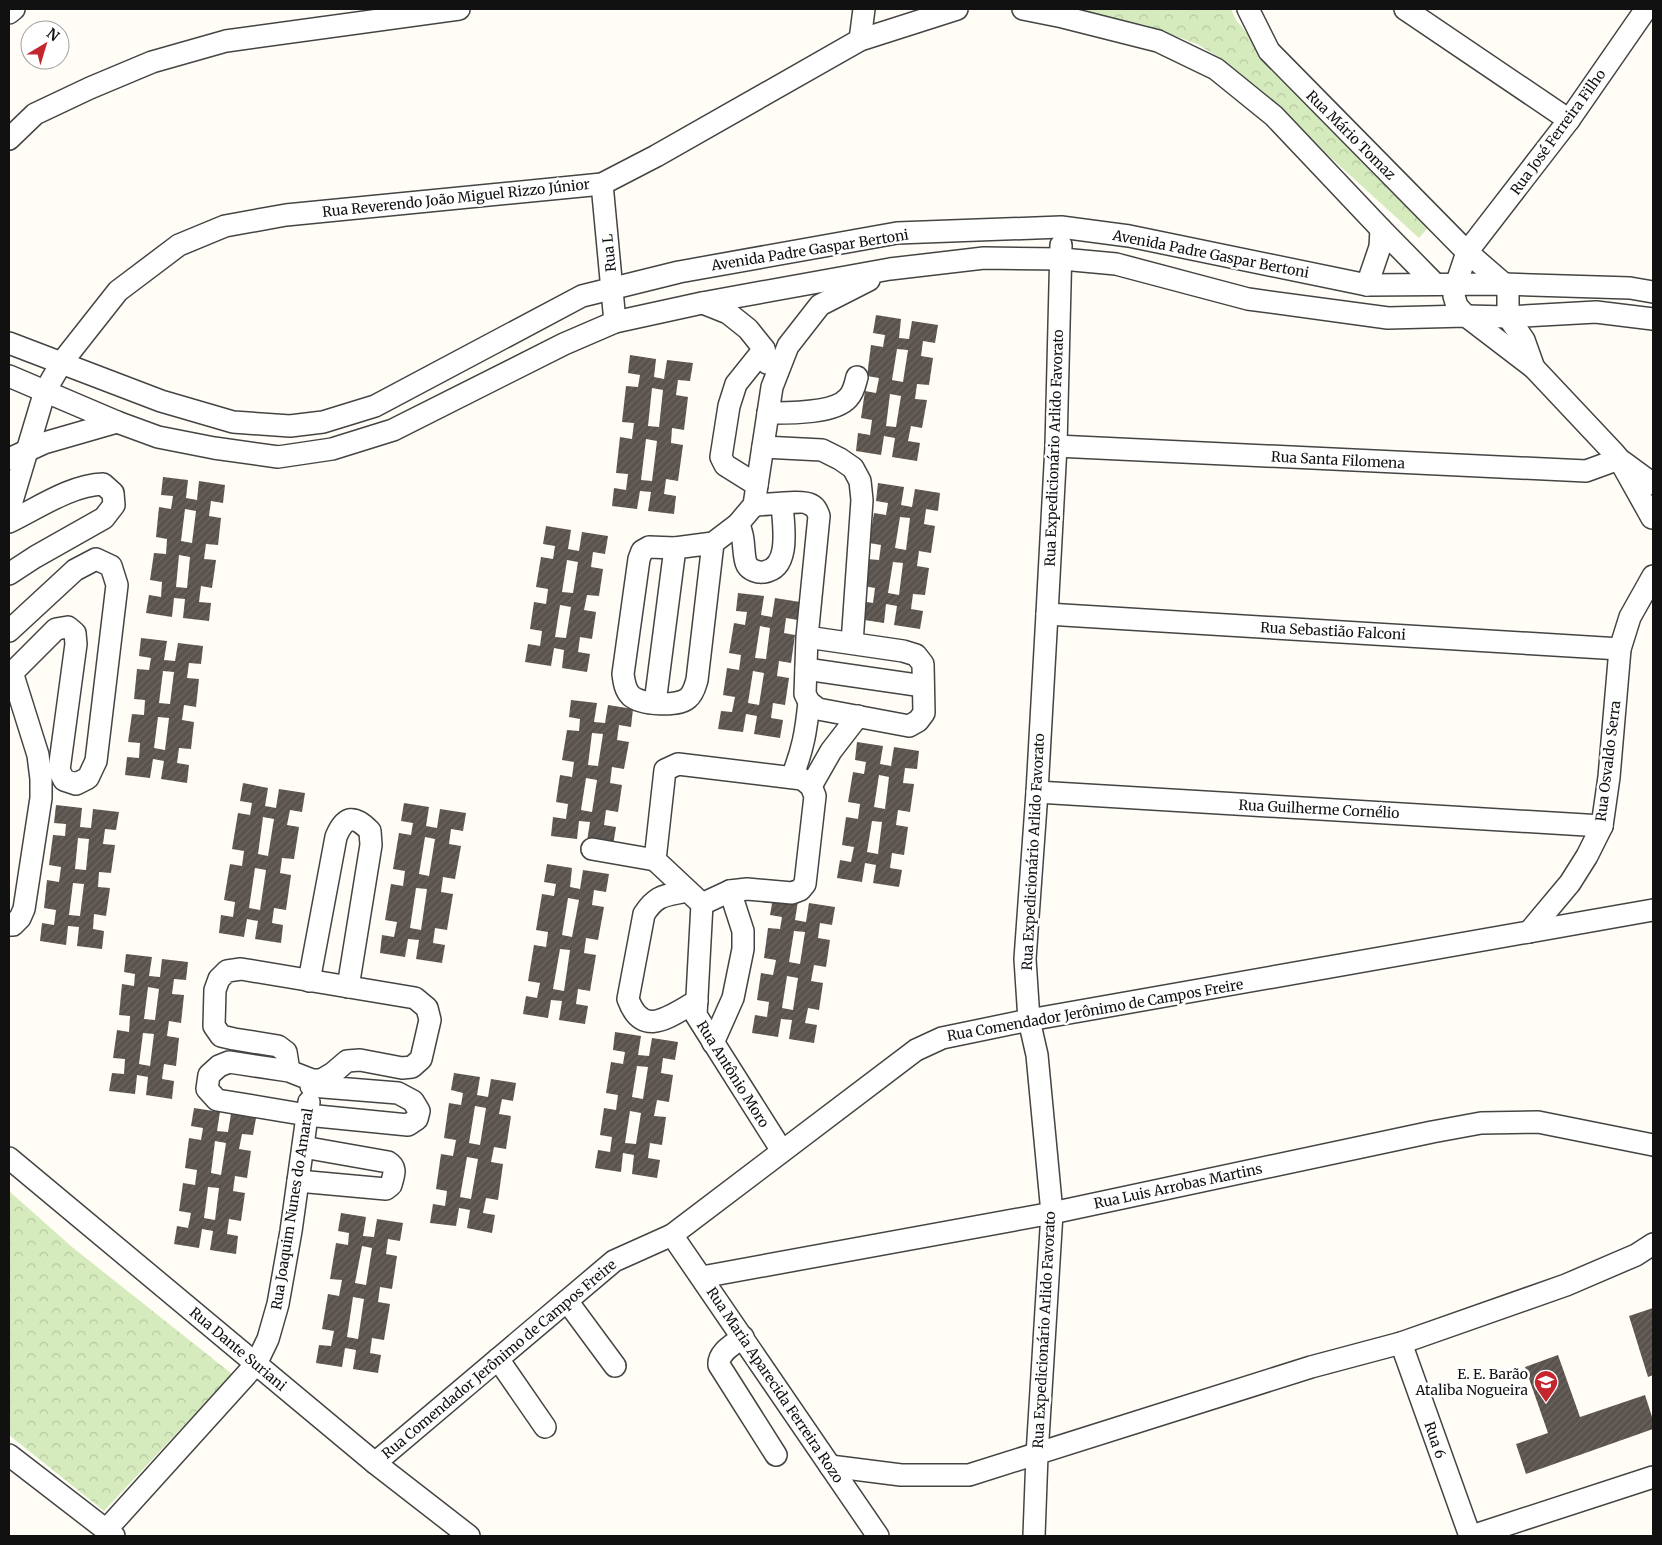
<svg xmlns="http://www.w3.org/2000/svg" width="1662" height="1545" font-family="Merriweather,serif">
  <defs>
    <pattern id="park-crowns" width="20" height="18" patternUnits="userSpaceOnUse" patternTransform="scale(1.25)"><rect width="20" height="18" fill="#d5ebbd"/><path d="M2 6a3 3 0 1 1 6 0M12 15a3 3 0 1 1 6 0" fill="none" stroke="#b6c8a1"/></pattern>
    <pattern id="building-hatch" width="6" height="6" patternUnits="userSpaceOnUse" patternTransform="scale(1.25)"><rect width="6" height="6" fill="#5a524d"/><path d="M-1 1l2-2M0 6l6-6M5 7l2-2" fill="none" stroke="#6d6662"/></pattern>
  </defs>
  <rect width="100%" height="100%" fill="#fffdf5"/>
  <g fill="url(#park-crowns)">
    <path d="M1069,9H1231L1236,20L1271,63L1432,223L1419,238L1222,59L1197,44L1146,25Z"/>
    <path d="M9,1191L72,1247L232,1374L104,1511L9,1435Z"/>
  </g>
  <g fill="url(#building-hatch)" fill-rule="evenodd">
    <path d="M876,315L901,319L899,338L909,339L912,321L938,325L935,343L923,341L921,356L933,358L929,385L917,384L915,399L927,400L922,428L911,426L908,441L920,443L917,461L892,457L895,438L884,436L881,455L856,451L858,433L870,435L872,420L861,418L865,391L876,393L879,378L867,376L871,345L883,347L885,335L873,333ZM897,349L908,350L903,382L892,380ZM890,394L901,396L896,427L886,426Z"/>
    <path d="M630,355L656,359L654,377L664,379L667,360L693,363L690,381L678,380L676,395L688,397L684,430L672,428L671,443L683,445L678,481L666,479L664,494L676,496L674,514L648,511L651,492L640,491L637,509L612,506L614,488L626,490L628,474L616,473L620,437L632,439L634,423L622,422L626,386L638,387L640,375L628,373ZM652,388L663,390L659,427L648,426ZM646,439L657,441L652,481L641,480Z"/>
    <path d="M163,477L188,480L186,498L197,500L199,481L225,485L223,503L211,501L209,516L221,518L218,545L206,544L204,559L216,560L212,588L201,586L199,602L211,603L209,621L183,618L185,599L174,598L172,617L146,613L149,595L161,597L162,582L150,580L154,553L166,554L167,539L156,537L159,507L171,509L173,496L161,495ZM185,509L196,511L192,543L181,541ZM179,555L190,557L187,588L176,587Z"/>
    <path d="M878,483L904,487L901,505L912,507L915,489L940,493L938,511L926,509L924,524L935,526L931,553L919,551L917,566L929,568L925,595L913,594L911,609L923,611L920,629L894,625L897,606L886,604L884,623L858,619L861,601L873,603L875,588L863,586L867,559L879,560L881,545L869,543L874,513L886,515L888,503L876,501ZM900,517L910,518L906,550L895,548ZM893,562L903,563L899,595L888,593Z"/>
    <path d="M546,526L571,530L568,549L579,551L582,532L608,536L605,554L593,552L591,567L603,569L599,596L587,595L584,610L596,612L592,639L580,637L578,652L590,654L587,672L562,668L564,650L554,648L551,666L525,662L528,644L540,646L542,631L530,629L534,602L546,604L548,589L536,587L541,557L553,559L555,546L543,544ZM567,560L578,562L573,593L562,592ZM560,605L571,607L566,638L555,637Z"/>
    <path d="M738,593L764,596L761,615L772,617L775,598L800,602L798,620L786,618L784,633L795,635L791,663L779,661L777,676L789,678L785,705L773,703L771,718L783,720L780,738L754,734L757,716L746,714L743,732L718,729L721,711L732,712L735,697L723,695L727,668L739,670L741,655L729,653L734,623L745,625L747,612L736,611ZM760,626L770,628L766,659L755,658ZM753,671L764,673L759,705L748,703Z"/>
    <path d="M141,638L167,641L164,660L175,661L178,643L203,646L201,664L189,663L187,678L199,679L196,707L184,705L182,720L194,722L191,749L179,748L177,763L189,765L187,783L161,779L164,761L153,759L150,778L125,775L127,757L139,758L140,743L128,742L132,714L144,715L145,700L134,699L137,669L149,670L151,658L139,656ZM163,671L174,672L170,704L159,703ZM158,717L169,718L165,750L154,748Z"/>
    <path d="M571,700L597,703L594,722L605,723L608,705L633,709L631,727L619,725L617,740L629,742L624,769L612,767L610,783L622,785L618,812L606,810L604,825L616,827L613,845L587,841L590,822L579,821L577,839L551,836L553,817L566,819L568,804L556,802L560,775L572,777L574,762L562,760L567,730L579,731L580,719L569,717ZM592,733L603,734L598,766L588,765ZM586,778L597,780L592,812L581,810Z"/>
    <path d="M857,742L883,746L880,764L891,766L894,747L919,751L917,769L905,768L903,783L914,784L910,812L898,810L896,825L908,827L904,855L892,853L890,868L902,870L899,887L873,883L876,865L865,863L862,882L837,878L840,860L851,862L854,847L842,845L846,817L858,819L860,804L848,802L853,772L864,774L866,762L855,760ZM879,775L889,777L885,809L874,807ZM872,821L882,822L878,854L867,852Z"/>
    <path d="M243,783L268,788L265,806L276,808L279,789L305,793L302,812L290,810L287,825L299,827L294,859L282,858L280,873L291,875L286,910L274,908L272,923L283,925L281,943L255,939L258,921L247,919L244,937L219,933L221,915L233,917L235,902L224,900L230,864L242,866L244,851L232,849L238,813L250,815L252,803L240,801ZM263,817L274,819L268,856L258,854ZM255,868L266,870L260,910L249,908Z"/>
    <path d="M404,803L429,807L426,826L437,828L440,809L466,813L463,831L451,829L449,844L461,846L455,879L443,877L441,892L453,894L447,930L435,928L433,943L445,945L442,963L416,959L419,940L408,939L405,957L380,953L382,935L394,937L397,922L385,920L391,884L403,886L405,871L393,869L399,833L411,835L413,823L401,821ZM425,837L435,839L429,876L419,874ZM416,888L427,889L421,930L410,928Z"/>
    <path d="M56,805L82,808L80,827L91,828L93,809L119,812L116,830L105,829L103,844L115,845L111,873L99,872L98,887L110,888L106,916L94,914L93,929L104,931L102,949L77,946L79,927L68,926L66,945L40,941L42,923L54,925L56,910L44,908L47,880L59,882L61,867L49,865L53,835L65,836L66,824L54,823ZM78,838L89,839L86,870L75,869ZM73,883L84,884L80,916L69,915Z"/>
    <path d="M547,864L572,868L570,887L580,889L583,870L609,874L606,892L594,890L592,905L604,907L598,940L586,938L584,953L596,955L590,991L578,989L576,1004L588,1006L585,1024L559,1020L562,1001L551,1000L548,1018L523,1014L526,996L537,998L540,983L528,981L534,945L546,947L548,932L536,930L542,894L554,896L556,884L544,882ZM568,898L579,900L572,937L562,935ZM560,949L570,950L564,991L553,989Z"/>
    <path d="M773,898L798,901L795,920L806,922L809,903L835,907L832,925L820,923L818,938L830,940L826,967L814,965L811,981L823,983L819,1010L808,1008L805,1023L817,1025L814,1043L789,1039L792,1020L781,1019L778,1037L752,1033L755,1015L767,1017L769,1002L757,1000L761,973L773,975L776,960L764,958L768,928L780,929L782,917L770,915ZM794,931L805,932L800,964L789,962ZM787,976L798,978L793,1010L782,1008Z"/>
    <path d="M126,954L152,957L149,976L160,977L162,959L188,962L186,980L174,979L172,994L184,995L181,1023L169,1021L167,1036L179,1038L176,1066L164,1064L162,1079L174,1081L172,1099L146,1095L148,1077L137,1075L135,1094L109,1091L112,1073L124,1074L125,1059L113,1058L117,1030L129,1032L130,1016L119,1015L122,984L134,986L135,974L124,972ZM148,987L159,989L155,1020L144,1019ZM143,1033L154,1034L150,1066L139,1064Z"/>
    <path d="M615,1032L641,1036L638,1055L649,1056L652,1038L678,1042L675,1060L663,1058L661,1073L673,1075L669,1102L657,1100L654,1116L666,1117L662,1145L650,1143L648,1158L660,1160L657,1178L632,1174L634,1155L623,1153L621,1172L595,1168L598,1150L610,1152L612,1137L600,1135L604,1108L616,1110L618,1095L606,1093L611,1062L623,1064L625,1052L613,1050ZM637,1066L648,1067L643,1099L632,1097ZM630,1111L641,1113L636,1144L625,1143Z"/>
    <path d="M454,1073L480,1077L477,1095L488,1097L491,1079L516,1083L513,1101L502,1099L499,1114L511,1116L506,1149L494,1147L491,1162L503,1164L498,1200L486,1198L483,1213L495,1215L492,1233L467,1228L470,1210L459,1208L456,1226L430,1223L433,1204L445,1206L447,1191L436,1189L441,1154L453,1156L456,1140L444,1138L449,1103L461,1105L463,1093L451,1090ZM475,1106L486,1108L480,1145L469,1143ZM467,1157L478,1159L471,1199L460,1197Z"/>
    <path d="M194,1108L220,1112L217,1131L228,1132L231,1114L256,1118L253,1135L242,1134L239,1149L251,1151L247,1178L235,1176L233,1191L245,1193L241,1221L229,1219L227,1234L238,1236L236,1254L210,1250L213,1231L202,1229L199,1248L174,1244L177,1226L188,1228L191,1213L179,1211L183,1183L195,1185L197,1170L185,1168L189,1138L201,1140L203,1128L191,1126ZM215,1141L226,1143L221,1175L211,1173ZM208,1187L219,1188L215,1220L204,1218Z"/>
    <path d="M341,1213L366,1217L363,1236L374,1237L377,1219L403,1223L400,1241L388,1239L386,1254L397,1256L392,1289L380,1287L378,1302L390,1304L384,1340L372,1338L370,1353L381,1355L378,1373L353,1369L356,1350L345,1348L342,1367L316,1363L319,1345L331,1346L334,1331L322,1329L328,1294L339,1296L342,1280L330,1279L336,1243L348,1245L349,1233L338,1231ZM362,1246L372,1248L366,1285L355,1283ZM353,1297L364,1299L358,1339L347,1337Z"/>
    <path d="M1653,1308V1375L1648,1377L1629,1316Z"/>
    <path d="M1558,1355L1580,1417L1645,1395L1653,1420V1429L1526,1474L1516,1444L1548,1433L1525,1367Z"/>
  </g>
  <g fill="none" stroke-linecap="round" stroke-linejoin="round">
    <g stroke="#444" stroke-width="24">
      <g id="minor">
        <path d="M1023,9L1063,17L1158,41L1216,69L1274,116L1381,229L1435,284"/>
        <path d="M1248,9L1269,51L1467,252L1504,284L1508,292V317"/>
        <path d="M1405,9L1569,120"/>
        <path d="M1646,9L1569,120L1467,252L1456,285L1454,296L1457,306L1466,316L1534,368L1614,453L1619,459L1652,518"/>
        <path d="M9,13L14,9"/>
        <path d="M860,40L864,9"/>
        <path d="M9,139L35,114L90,88L152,62L226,41L459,9"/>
        <path d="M602,184L615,322"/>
        <path d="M1367,285L1380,247L1381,229"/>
        <path d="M703,303L728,313L748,329L764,349L767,363"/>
        <path d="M1508,317L1524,340L1534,368"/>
        <path d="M9,343L161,401L233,422L290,426L323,422L375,406L582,296L679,272L897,233L1061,227L1129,236L1367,285L1504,284L1630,288L1653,292"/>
        <path d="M9,376L117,422L158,437L214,448L278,457L332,449L393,430L564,344L615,322L702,303L890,269L984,258L1062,259L1116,264L1248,299L1388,318L1466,316L1508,317L1596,312L1653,319"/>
        <path d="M768,413C788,413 834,414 848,398C854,392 855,384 857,377"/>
        <path d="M1056,446L1586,471L1619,459"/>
        <path d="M763,447L822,450L840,459L853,468L860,481L862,500L852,643"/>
        <path d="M9,459L44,443L117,422"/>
        <path d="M1623,462L1653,484"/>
        <path d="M757,485L725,465L721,457L729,406L736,384L764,349"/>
        <path d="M754,505C765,505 803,500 809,504C815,506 817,510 819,516L807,637L805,694L809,702L818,709L909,726L918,721L924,713L923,664L916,655L903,651L807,637"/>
        <path d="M9,511L45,391L62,362L118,291L179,245L225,226L286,215L602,184L656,156L860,40L957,9"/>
        <path d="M9,522C38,508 71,485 103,484L113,493L114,505L104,518L35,557L9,574"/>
        <path d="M738,524C746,537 742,556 747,565C750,570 758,573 764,572C792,568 783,523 782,504"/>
        <path d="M713,543L697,680C695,686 694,693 688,698C678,707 642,705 631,696C625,690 624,682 623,674L639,559L642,551L649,547L675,548L713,543L738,524L754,505L772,387L788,346L820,305L869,280"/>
        <path d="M1047,614L1620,649"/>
        <path d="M9,631L75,570L96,559L111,566L117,585L96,761L88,778L76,784L64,780L59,770L76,644L75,633L68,627L56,629L9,676"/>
        <path d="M806,669L923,686"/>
        <path d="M655,703L675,548"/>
        <path d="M678,764L802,779L811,786L815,796L805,884L800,890L792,893L747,889L730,891L702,904L655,860L665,770Z"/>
        <path d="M792,777C803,749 806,732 809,702"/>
        <path d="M811,786L831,751L858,716"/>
        <path d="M1037,792L1602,826"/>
        <path d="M592,849L655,860"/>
        <path d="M687,891C665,896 657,894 644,914L628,999C643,1040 671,1015 697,1001"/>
        <path d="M702,904L696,1015L782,1151"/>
        <path d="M9,925H13L20,918L24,909L41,798V779L38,755L12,672"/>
        <path d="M1529,932L1570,883L1587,856L1602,826L1609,777L1620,649L1630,617L1653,576"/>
        <path d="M309,981L336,837C345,815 355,815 370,831L371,845L348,987"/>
        <path d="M713,1043L733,998L743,949V931L730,891"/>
        <path d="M289,1071L286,1052L278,1046L234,1039L221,1036L214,1026L215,990L219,979L227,971L241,969L415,998L427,1008L430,1020L421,1059L412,1067L402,1068L360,1060L347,1061L333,1073L321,1080H312L289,1071L229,1062L219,1066L209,1075L207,1089L217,1100L307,1115L408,1125L417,1119L419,1111L413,1101L398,1093L311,1086"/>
        <path d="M9,1158L375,1463L469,1536"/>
        <path d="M298,1181L386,1189L391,1185C393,1176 398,1168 388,1162L303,1147"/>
        <path d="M672,1235L878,1536"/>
        <path d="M702,1277L1052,1213L1432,1132L1481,1123L1538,1122L1653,1145"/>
        <path d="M567,1301L615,1366"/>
        <path d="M743,1337C733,1345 718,1352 719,1365L776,1455"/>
        <path d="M1401,1343L1470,1536"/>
        <path d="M498,1359L545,1427"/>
        <path d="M9,1455L114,1536"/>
        <path d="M375,1463L614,1261L672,1235L916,1050L942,1038L1029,1020L1653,910"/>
        <path d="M830,1466L901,1475H969L1311,1367L1401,1343L1566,1285L1636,1255L1653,1244"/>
        <path d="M106,1530L256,1364L268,1339L278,1304L291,1231L309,1102"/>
        <path d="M1034,1536L1037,1455L1052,1213L1037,1055L1029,1020L1025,959L1037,792L1047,614L1056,446L1061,245"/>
        <path d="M1472,1536L1653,1477"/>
      </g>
    </g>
    <use href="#minor" stroke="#fff" stroke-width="21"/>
  </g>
  <defs>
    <g id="school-pin" transform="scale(1.25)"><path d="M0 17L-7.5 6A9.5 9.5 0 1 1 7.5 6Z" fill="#c4262e" stroke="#fff"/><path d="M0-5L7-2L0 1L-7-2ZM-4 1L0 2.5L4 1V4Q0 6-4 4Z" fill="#fff"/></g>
  </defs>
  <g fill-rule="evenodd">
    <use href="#school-pin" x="1546" y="1382"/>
  </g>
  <g text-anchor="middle" stroke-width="5" stroke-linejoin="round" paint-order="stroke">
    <g font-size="14" fill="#111" stroke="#fff">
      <text transform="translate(1558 132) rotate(-54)" y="5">Rua José Ferreira Filho</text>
      <text transform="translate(1351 135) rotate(45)" y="5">Rua Mário Tomaz</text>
      <text transform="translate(456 198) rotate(-6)" y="5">Rua Reverendo João Miguel Rizzo Júnior</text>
      <text transform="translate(810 250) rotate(-9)" y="5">Avenida Padre Gaspar Bertoni</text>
      <text transform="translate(609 253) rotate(-96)" y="5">Rua L</text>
      <text transform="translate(1211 254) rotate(11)" y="5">Avenida Padre Gaspar Bertoni</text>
      <text transform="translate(1054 448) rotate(-88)" y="5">Rua Expedicionário Arlido Favorato</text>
      <text transform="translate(1338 460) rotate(3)" y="5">Rua Santa Filomena</text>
      <text transform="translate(1333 631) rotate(3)" y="5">Rua Sebastião Falconi</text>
      <text transform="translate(1608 761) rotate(-83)" y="5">Rua Osvaldo Serra</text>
      <text transform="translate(1319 809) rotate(3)" y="5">Rua Guilherme Cornélio</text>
      <text transform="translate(1033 852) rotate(-87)" y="5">Rua Expedicionário Arlido Favorato</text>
      <text transform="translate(1095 1010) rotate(-10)" y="5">Rua Comendador Jerônimo de Campos Freire</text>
      <text transform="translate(733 1074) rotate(58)" y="5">Rua Antônio Moro</text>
      <text transform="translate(1178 1186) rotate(-12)" y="5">Rua Luis Arrobas Martins</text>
      <text transform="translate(292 1209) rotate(-81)" y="5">Rua Joaquim Nunes do Amaral</text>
      <text transform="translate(1044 1330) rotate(-87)" y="5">Rua Expedicionário Arlido Favorato</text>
      <text transform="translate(238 1349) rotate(40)" y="5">Rua Dante Suriani</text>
      <text transform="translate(499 1359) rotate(-40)" y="5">Rua Comendador Jerônimo de Campos Freire</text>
      <text transform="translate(775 1385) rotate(56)" y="5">Rua Maria Aparecida Ferreira Rozo</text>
      <text transform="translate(1435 1440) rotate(71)" y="5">Rua 6</text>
    </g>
    <g font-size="14" fill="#111" stroke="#fff" text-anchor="end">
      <text x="1528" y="1379">E. E. Barão<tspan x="1528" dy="16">Ataliba Nogueira</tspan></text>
    </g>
  </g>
  <rect width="1662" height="1545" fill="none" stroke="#111111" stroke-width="20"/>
  <g transform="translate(45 45) rotate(38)"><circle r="24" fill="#ffffff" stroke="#a0a0a0"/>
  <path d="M0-4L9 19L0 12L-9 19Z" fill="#c4262e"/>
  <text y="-8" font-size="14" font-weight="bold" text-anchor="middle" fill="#111111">N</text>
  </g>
</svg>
